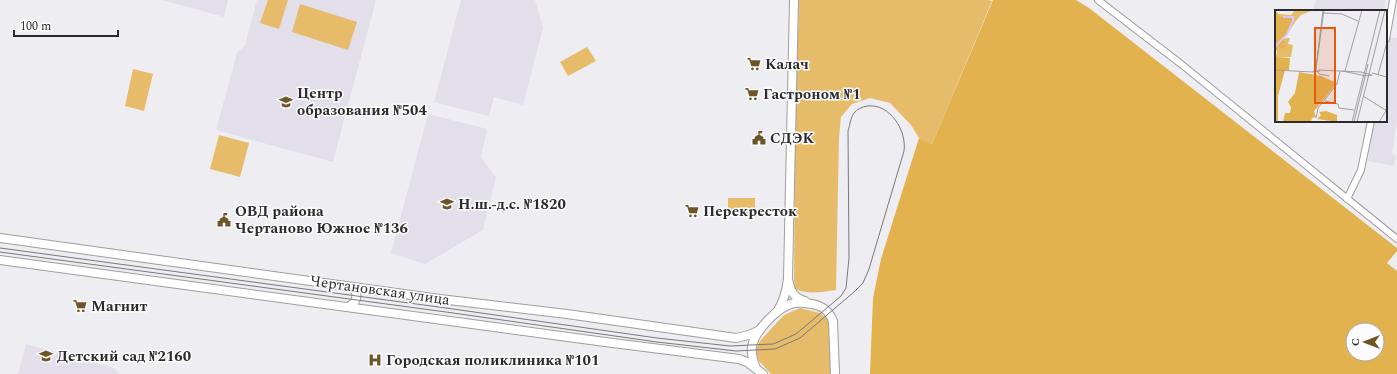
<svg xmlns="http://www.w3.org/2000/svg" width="1397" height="374" font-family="Spectral,serif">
  <rect width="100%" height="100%" fill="#eeedf1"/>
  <g fill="#e2dfea">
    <path d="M162,0H228L224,17Z"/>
    <path d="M257,0H376L333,162L216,130L237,53L245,45Z"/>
    <path d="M461,0H535L543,28L523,105L494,97L489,116L434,102Z"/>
    <path d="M1316,0H1385L1384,11H1313Z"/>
    <path d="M1388,37L1397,38V119L1392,154L1396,155L1394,166L1368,161L1374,121H1386V51Z"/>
    <path d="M428,114L487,129L481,157L496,178L483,230L425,264L391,253Z"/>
    <path d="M26,344L114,368L119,374H18Z"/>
  </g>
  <g fill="#e6bc6a">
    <path d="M268,0H288L279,29L260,23Z"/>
    <path d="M799,0H989L992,1L932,144L919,138L911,125L890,103L870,98L852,104L841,117L839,137L836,290C821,292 809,295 795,289L794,281L795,143Z"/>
    <path d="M300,4L357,22L348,50L292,32Z"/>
    <path d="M587,47L596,61L568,76L560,62Z"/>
    <path d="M133,69L153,74L144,111L125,106Z"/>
    <path d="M219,135L249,143L240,177L210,169Z"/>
    <rect x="728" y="198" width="27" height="16"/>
    <path d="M800,308L820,313L828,320L831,340V374H771L759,361L756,351L759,342L784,315Z"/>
  </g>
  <path fill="#e2b24e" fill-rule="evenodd" d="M993,0H1076L1089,8L1397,248V251L1387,263L1397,271V374H870L873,298L881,259L919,138L932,144ZM1353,330H1377V354H1353Z"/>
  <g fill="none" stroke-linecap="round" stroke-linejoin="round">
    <g stroke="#9e9da0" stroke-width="8">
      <g id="minor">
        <path d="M1098,0L1181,64L1397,239"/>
        <path d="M1386,39L1393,0"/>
        <path d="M1347,199L1361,170L1371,121"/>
      </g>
    </g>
    <g stroke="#9e9da0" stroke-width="10">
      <g id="secondary">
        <path d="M0,238L440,299L567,314L736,338L749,335L760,330"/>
        <path d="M0,260L605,342L739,359L747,362L763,374"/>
        <path d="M789,283C791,293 795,298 805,301"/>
        <path d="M347,307C357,304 359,295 353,287"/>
        <path d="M777,312C784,301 787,290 788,278L794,0"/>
        <path d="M756,368C753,361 751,354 752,346C755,331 778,306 794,303C800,302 806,303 812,304C823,306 829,311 833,321L835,374"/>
      </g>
    </g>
    <use href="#minor" stroke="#fff" stroke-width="6"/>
    <use href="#secondary" stroke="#fff" stroke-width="8"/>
    <path stroke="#79797b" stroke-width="1" d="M0,248L446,308L657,338L730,346L773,344L796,334L841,296L846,288L849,258L848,131C850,125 850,119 854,113C857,109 862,107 867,106C890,103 907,131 904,151L869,269L863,283L854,292L800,338L775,349L736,351L657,342L446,312L0,252"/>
  </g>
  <defs>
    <g id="supermarket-bare" transform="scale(1.08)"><path d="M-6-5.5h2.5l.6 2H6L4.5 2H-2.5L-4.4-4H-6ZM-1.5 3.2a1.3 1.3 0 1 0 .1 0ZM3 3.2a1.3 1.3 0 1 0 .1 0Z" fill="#6d5626" stroke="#fcfbfe" stroke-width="2.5" paint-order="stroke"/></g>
    <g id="school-bare" transform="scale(1.08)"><path d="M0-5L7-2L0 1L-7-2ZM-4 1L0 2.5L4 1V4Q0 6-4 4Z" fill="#6d5626" stroke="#fcfbfe" stroke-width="2.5" paint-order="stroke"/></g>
    <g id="civic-bare" transform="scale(1.08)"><path d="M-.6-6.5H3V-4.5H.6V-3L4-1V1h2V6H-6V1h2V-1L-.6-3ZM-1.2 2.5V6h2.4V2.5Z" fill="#6d5626" stroke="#fcfbfe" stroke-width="2.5" paint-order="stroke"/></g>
    <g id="hospital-bare" transform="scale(1.08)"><path d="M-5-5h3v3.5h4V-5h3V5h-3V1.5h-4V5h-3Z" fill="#6d5626" stroke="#fcfbfe" stroke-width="2.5" paint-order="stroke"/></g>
  </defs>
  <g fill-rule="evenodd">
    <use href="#supermarket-bare" x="754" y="64"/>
    <use href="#supermarket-bare" x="752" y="94"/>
    <use href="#school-bare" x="286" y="102"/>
    <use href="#civic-bare" x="759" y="138"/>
    <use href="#school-bare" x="447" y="204"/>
    <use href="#supermarket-bare" x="692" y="211"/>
    <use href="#civic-bare" x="224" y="220"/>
    <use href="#supermarket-bare" x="80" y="306"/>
    <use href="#school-bare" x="46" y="356"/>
    <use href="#hospital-bare" x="375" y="360"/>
  </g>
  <g text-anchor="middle" stroke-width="3" stroke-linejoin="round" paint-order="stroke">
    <g font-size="15" font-weight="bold" fill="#2b2b2c" stroke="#fcfbfe" text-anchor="start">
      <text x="765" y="69">Калач</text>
      <text x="297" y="98">Центр<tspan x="297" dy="17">образования №504</tspan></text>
      <text x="763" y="99">Гастроном №1</text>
      <text x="770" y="143">СДЭК</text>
      <text x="458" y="209">Н.ш.-д.с. №1820</text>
      <text x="235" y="216">ОВД района<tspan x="235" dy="17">Чертаново Южное №136</tspan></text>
      <text x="703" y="216">Перекресток</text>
      <text x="91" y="311">Магнит</text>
      <text x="57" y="361">Детский сад №2160</text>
      <text x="386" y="365">Городская поликлиника №101</text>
    </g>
    <g font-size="15" fill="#2b2b2c" stroke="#fcfbfe">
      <text transform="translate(380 290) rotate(8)" y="5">Чертановская улица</text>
    </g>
  </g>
  <g transform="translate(1275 10)">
    <rect width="112" height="112" fill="#eeedf1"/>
    <path d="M20,0L23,1L38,0L26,5L20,12L19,7H6L4,4L16,5ZM11,28H15L13,34L18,35L16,47H2V38L7,35L10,30L5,33Z" fill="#e6bc6a"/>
    <path d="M0,0L6,7H19L20,12L9,29L10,33L7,34L11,36L8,39L3,37L1,42L2,47L15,48L14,60H10L3,86V112H0ZM24,62L46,66L62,73L39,101L41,107L37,108L36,112H8L10,103H15L16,97L13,92L20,83ZM51,101L62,105V112L42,109L46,105L44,102Z" fill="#e2b24e"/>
    <path fill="none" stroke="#d8c5fc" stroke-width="2" d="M0,37L12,24L18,11V7H8"/>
    <path fill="none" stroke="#a09fa2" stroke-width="1" d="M49,0L41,59L44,64L54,66M48,3L67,4L83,11M0,60L38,62M43,60L86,62L97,65L91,66L67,61M45,61L38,62L41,58L48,0M70,61L87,0M97,63L112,67M103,65L112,32M88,86L112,101M50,91L63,94L64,98L79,100M41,108L43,98L62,74L65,61M77,112L105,0M79,112L93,54M82,112L110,0M104,112L111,101L112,92"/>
    <path fill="#e8590c" fill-opacity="0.15" stroke="#e8590c" stroke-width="2" d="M40,18H60V93H40Z"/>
    <rect width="112" height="112" fill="none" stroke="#2b2b2c" stroke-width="2"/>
  </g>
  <g transform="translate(1365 342) rotate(270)"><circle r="19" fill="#fcfbfe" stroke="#a8a8aa"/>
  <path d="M0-3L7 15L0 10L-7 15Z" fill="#6d5626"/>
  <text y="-6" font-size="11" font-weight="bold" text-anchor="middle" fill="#2b2b2c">С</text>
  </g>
  <path d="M14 30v6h104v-6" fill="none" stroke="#2b2b2c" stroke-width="2"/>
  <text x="20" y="30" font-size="12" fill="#2b2b2c" stroke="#fcfbfe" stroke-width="3" paint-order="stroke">100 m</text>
</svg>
